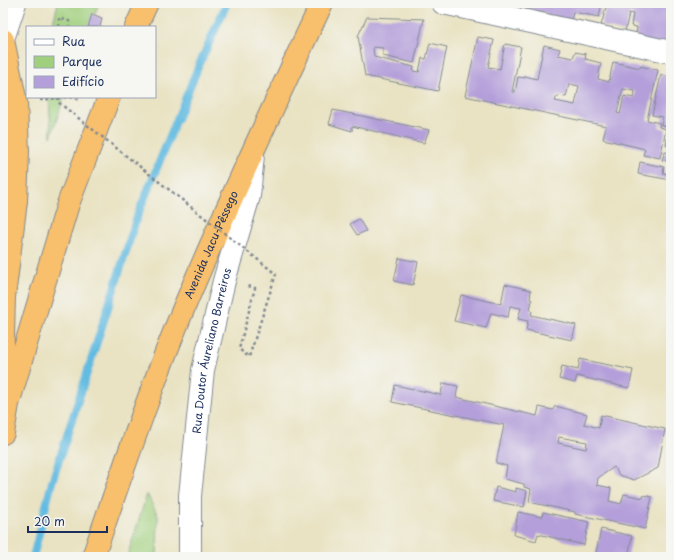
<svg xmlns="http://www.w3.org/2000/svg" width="674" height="560" font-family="'Playpen Sans',sans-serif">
  <rect width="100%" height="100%" fill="#f6f6f2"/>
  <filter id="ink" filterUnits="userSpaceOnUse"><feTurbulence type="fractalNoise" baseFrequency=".025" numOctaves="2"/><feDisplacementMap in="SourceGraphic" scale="8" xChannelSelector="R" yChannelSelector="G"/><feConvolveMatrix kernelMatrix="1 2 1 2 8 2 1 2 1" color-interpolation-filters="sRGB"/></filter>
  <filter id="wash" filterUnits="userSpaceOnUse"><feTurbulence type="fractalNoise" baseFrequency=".012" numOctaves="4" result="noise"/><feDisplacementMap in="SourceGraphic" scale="16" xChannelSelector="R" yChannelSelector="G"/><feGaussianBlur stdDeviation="0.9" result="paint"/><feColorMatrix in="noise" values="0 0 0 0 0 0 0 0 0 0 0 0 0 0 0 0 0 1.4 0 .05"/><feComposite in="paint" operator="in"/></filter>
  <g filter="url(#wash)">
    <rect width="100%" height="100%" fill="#e9e3c3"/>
    <g fill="#a0cf7d" stroke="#5e7f6e">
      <path d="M58,3H99L90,27H52Z"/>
      <path d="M49,97H64L51,137Z"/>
      <path d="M147,494L158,516L157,557H127Z"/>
    </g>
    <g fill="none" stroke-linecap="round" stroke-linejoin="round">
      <path stroke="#64bbe1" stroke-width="8" d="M33,557L52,482L138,214L199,65L227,3"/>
    </g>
    <g id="blocks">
      <g fill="#b49fda" fill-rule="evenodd">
        <path d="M519,3H602L599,17L573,12L571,22L546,16L547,14L518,7Z"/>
        <path d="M607,3H671V47L635,40L637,27L631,26L633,14L629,13L625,32L601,26Z"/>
        <path d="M92,14L102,18L100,27H88Z"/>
        <path d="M367,17L424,19L414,63L383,56V48L373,47L374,57L414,67L413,71L419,72L422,58L426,59L430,43L447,47L438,91L365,76L358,36Z"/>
        <path d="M478,37L494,40L488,67L500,69L505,44L521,47L512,92H515L518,77L525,78V76L537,79L544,45L560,49L558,55L573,58L575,52L586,54L585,59L601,63L598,79L609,82L613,62L640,68V66L658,70L647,120L660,123L659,127L666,129L660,158L643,155L645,149L603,139L606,126L465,96ZM569,84L579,86L575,105L555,101L557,96L566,97ZM623,89L635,91L634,98L624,96L620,114L617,113Z"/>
        <path d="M661,75L671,77V127L661,125L663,117L652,115Z"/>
        <path d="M333,110L429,130L424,143L352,126V131L329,124Z"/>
        <path d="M667,139L671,140V146L666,145Z"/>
        <path d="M665,152L671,153V164H669V161L662,160Z"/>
        <path d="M640,162L664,167L663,173L668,174L669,171H671V180L638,174Z"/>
        <path d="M359,219L366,231L357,235L350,224Z"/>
        <path d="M399,258L418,262L413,285L394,281Z"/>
        <path d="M505,284L531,290L530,299L532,300L530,310L532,311L531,315L576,325L572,340L526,330L528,321L518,319L521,308L510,306L508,317L491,313L486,328L454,321L461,295L501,304Z"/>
        <path d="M580,359L633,370L629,388L577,376L575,383L559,379L562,366L578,370Z"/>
        <path d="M443,383L458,386L456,397L537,416L539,407L553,410L555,406L587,414L584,424L599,428L601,415L665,429L658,468L634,480L619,475L614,467L598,478L597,485L611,488L609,501L621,504L624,494L643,498L644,495L652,497L645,529L575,514V512L529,502L531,489L524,487V484L505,479L507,466L496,463L504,425L392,402L395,385L441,395ZM559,437L587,442L586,449L558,443Z"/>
        <path d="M496,487L516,492V488L527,491L524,507L493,501Z"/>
        <path d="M518,512L542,517L543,512L589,522L584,545L538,534L536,541L514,535Z"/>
        <path d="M601,529L632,536L628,557H595Z"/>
      </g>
    </g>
  </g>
  <g filter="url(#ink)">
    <use href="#blocks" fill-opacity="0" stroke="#828990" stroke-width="1"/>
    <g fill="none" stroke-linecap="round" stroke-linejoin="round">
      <g stroke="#828990" stroke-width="24">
        <path id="minor" d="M443,3L671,52"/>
      </g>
      <g stroke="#828990" stroke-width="24">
        <g id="tertiary">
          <path d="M3,39L15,3"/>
          <path id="s1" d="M190,557V496L203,370L224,281L249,196L253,155"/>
        </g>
      </g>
      <g stroke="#828990" stroke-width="24">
        <g id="trunk">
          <path d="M136,27L147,3"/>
          <path d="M3,40L16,103L18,152L16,201L4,297L3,337"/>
          <path d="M3,343L7,392"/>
          <path d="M3,433L8,404L68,204L109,97"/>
          <path id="s2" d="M93,557C125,464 157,369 196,279C236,186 279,94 322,3"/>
        </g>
      </g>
      <g stroke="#828990" stroke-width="2.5" stroke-dasharray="3 3" stroke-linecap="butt">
        <path d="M59,27V18L69,21V27"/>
        <path d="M70,97L81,100"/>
        <path d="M40,100L68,97"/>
        <path d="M248,286L255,288L239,349L249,357L276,274"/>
      </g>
      <use href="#minor" stroke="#fff" stroke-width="22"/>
      <use href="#tertiary" stroke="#fff" stroke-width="22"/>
      <use href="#trunk" stroke="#f8bf6c" stroke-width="22"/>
      <path stroke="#828990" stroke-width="2.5" stroke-dasharray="3 3" stroke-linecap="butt" d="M58,97V102L276,274"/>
    </g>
  </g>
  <g text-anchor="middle" stroke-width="3" stroke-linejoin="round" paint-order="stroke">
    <g font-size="11" fill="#1b2f5e" stroke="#f6f6f2">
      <text dy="4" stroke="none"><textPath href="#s2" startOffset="334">Avenida Jacu-Pêssego</textPath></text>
      <text dy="4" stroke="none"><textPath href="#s1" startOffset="208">Rua Doutor Áureliano Barreiros</textPath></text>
    </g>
  </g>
  <rect width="674" height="560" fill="none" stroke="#f6f6f2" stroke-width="16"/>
  <rect x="26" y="26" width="130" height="72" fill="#f6f6f2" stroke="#9ea6b7"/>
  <rect x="34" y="39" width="20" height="6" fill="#ffffff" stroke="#9ea6b7"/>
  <text x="62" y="46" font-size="12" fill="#1b2f5e">Rua</text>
  <rect x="34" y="56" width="20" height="12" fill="#a0cf7d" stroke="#9ea6b7"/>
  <text x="62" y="66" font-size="12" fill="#1b2f5e">Parque</text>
  <rect x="34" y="76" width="20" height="12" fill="#b49fda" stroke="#9ea6b7"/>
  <text x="62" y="86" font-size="12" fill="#1b2f5e">Edifício</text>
  <path d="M28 526v6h79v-6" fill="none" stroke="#1b2f5e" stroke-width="2"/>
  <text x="34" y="526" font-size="12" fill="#1b2f5e" stroke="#f6f6f2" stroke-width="3" paint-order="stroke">20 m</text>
</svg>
